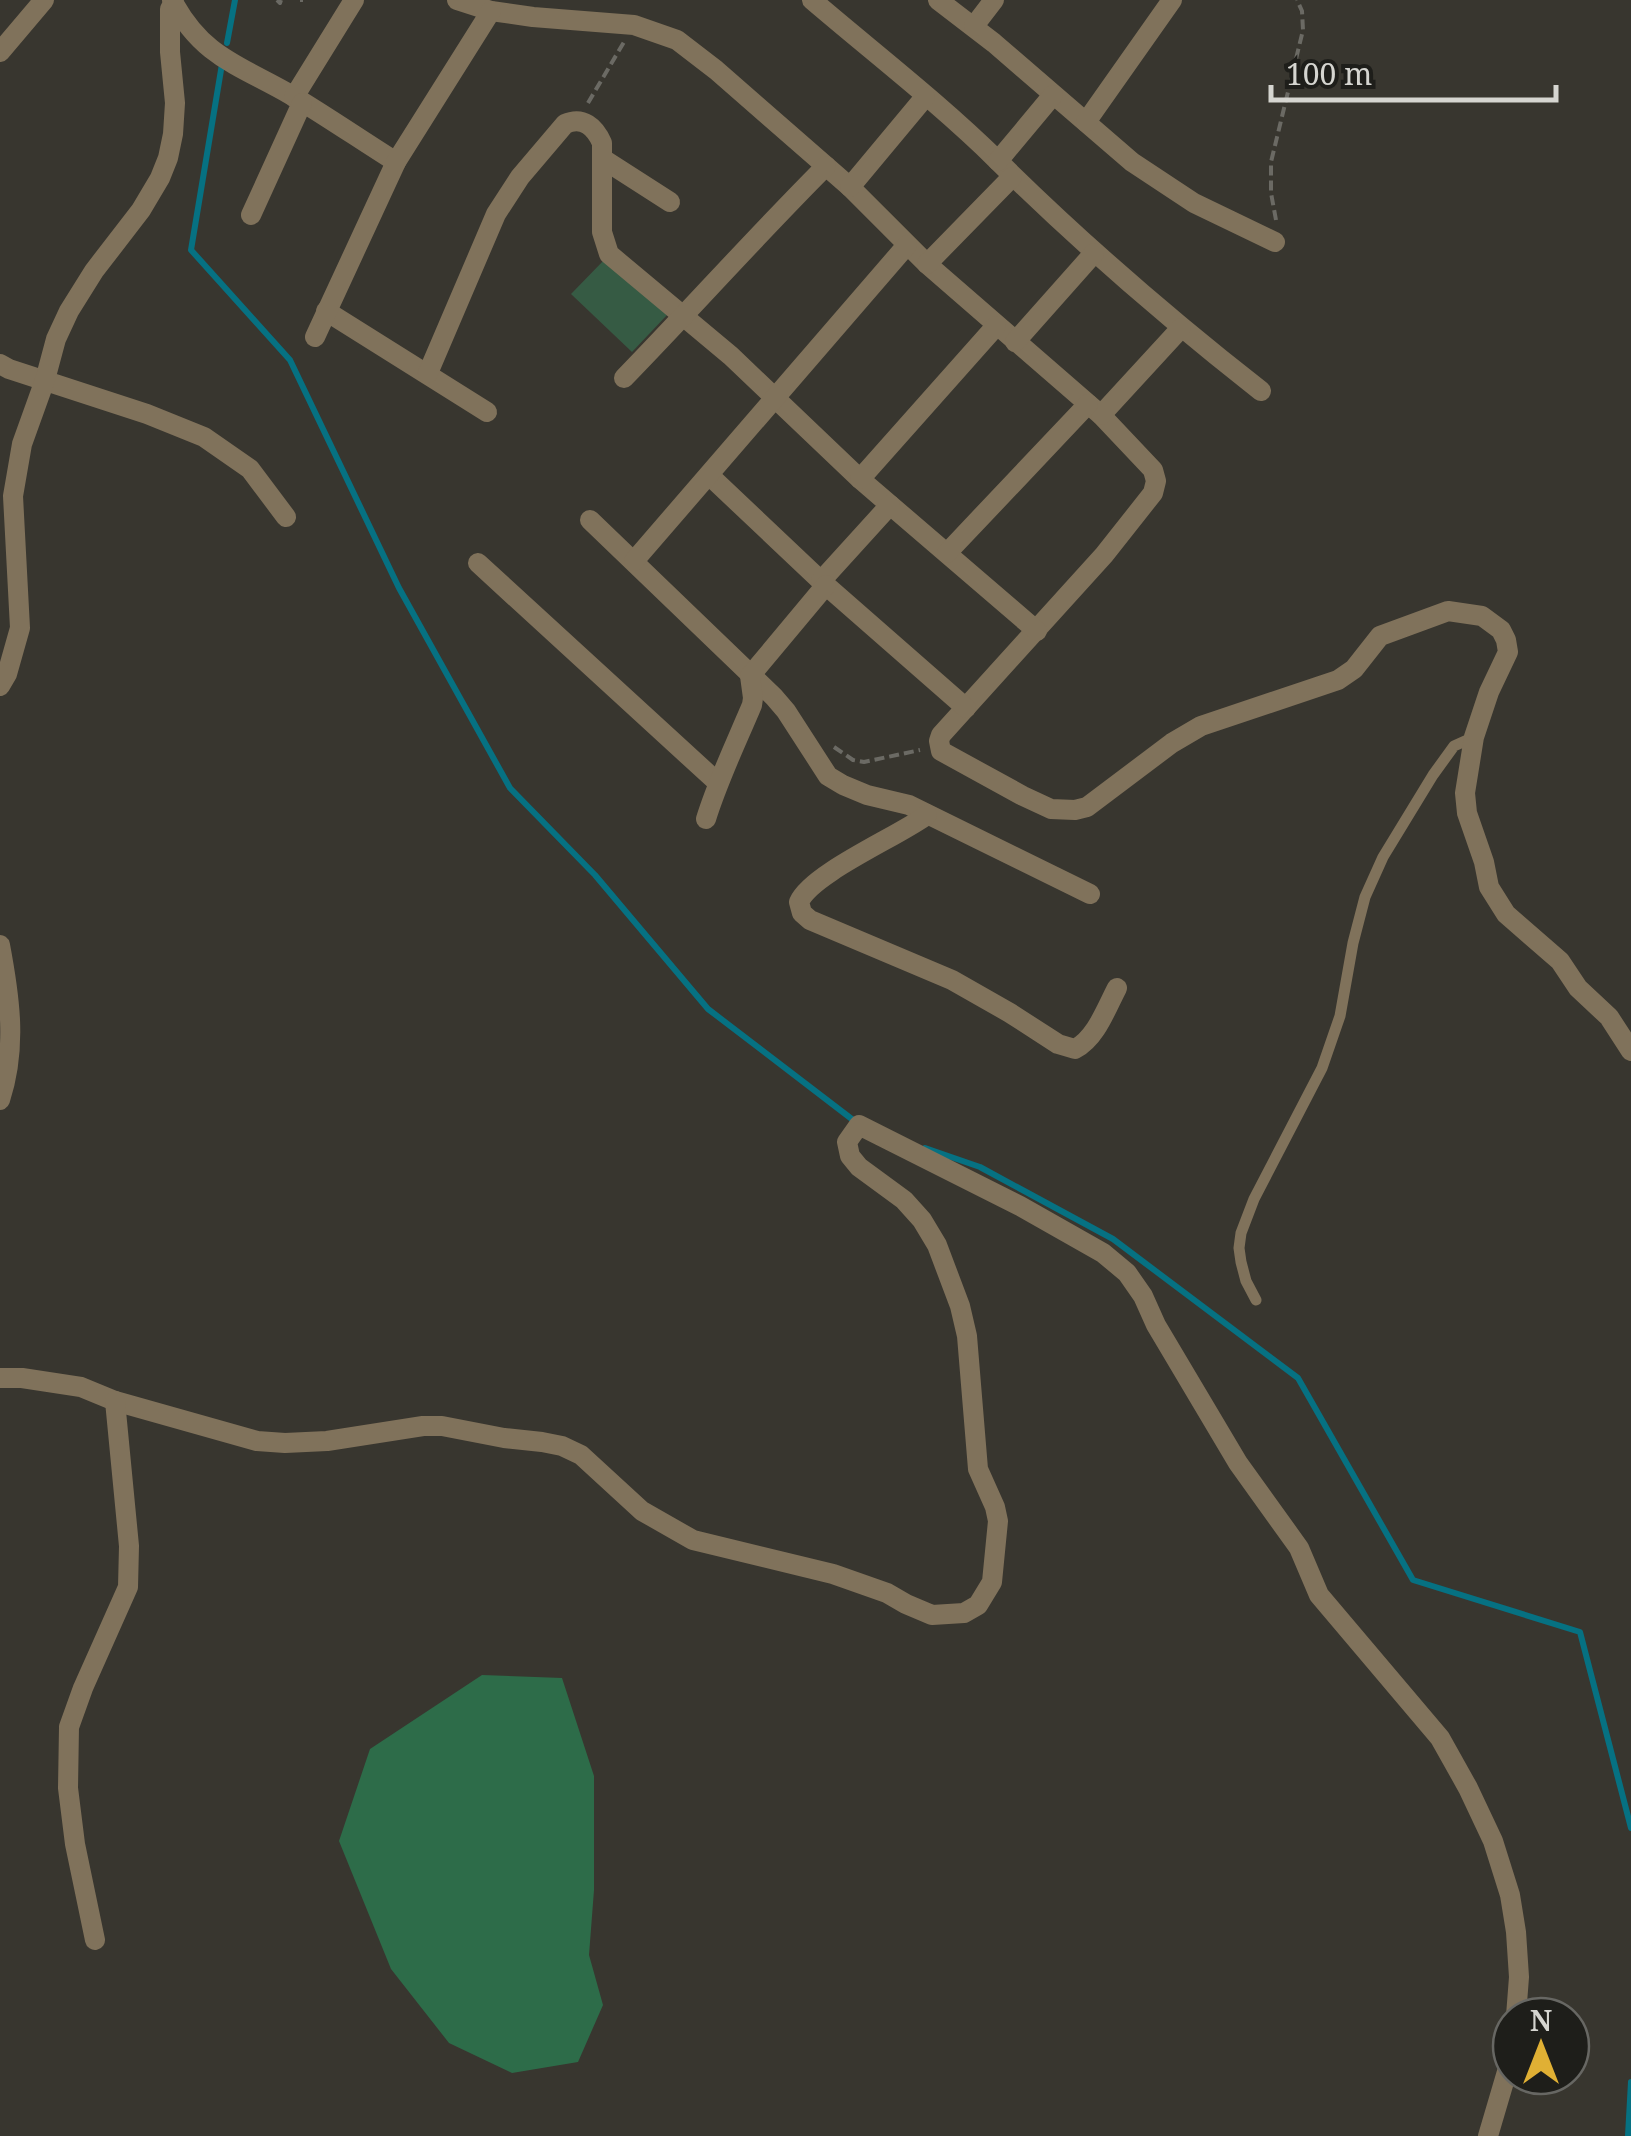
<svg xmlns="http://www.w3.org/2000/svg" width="1631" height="2136" font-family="'Noto Serif',serif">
  <rect width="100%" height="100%" fill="#38362f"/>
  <path fill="#365b44" d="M606,258L667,315L632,352L571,294Z"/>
  <path fill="#2d6c49" d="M482,1675L562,1678L594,1776V1890L589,1955L603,2005L578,2062L512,2073L449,2043L391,1969L339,1841L370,1749Z"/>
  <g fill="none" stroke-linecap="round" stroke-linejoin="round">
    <g stroke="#067182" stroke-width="6">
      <path d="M227,43L235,0"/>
      <path d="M222,64L191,250L290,360L399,588L510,788L595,875L708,1009L857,1123"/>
      <path d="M925,1148L980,1167L1113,1239L1298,1378L1413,1580L1580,1632L1631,1828"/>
      <path d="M1628,2136L1631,2082"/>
    </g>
    <g stroke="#6b6a64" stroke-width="4" stroke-dasharray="10 5" stroke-linecap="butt">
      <path d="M277,0L280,3L281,0"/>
      <path d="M300,0H303"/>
      <path d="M588,103L624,42"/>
      <path d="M1276,220L1271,193V162L1303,30L1302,11L1297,0"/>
      <path d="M834,747L853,760L864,762L920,750"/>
    </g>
    <path stroke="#80725b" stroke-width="11" d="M1256,1300L1246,1281L1241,1262L1239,1248L1241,1233L1254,1199L1322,1068L1340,1016L1353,943L1365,897L1383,857L1433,775L1454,746L1474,737"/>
    <g stroke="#80725b" stroke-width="20">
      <path d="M172,0C202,57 239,65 291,95C326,116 361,140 396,162"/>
      <path d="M457,0L491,11L533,17L634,25L677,40L716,70L850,187L927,264L1101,415L1153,470L1156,481L1153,493L1104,555L941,735L939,741L941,751L1023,796L1051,809L1075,810L1087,807L1172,743L1201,726L1338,680L1354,669L1380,636L1448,611L1482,616L1501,630L1506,640L1508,652L1489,692L1474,737L1465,793L1467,813L1484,862L1489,887L1506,914L1560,961L1578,988L1609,1017L1631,1051"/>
      <path d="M812,0C874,53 939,103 997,160C1080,242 1169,319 1261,391"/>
      <path d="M938,0L994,43L1132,162L1194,203L1275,242"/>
      <path d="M974,26L994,0"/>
      <path d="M0,52L44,0"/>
      <path d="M294,97L354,0"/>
      <path d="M1086,122L1172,0"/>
      <path d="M603,159L670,202"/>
      <path d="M998,161L1053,95"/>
      <path d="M850,187L925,97"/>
      <path d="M251,215L302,103"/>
      <path d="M927,264L1012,177"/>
      <path d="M326,311L487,412"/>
      <path d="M315,337L396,162L491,11"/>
      <path d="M1015,342L1094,253"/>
      <path d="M0,364L9,369L147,414L204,437L250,469L286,517"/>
      <path d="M428,373L496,214L520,177L565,124C583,116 595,127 602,143V232L609,254L731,356L860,479L1037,631"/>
      <path d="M624,378C692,308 757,235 826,166"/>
      <path d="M1101,415L1181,328"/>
      <path d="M710,476L821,581L966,708"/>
      <path d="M860,479L996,326"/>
      <path d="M590,520L774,697L786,711L828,776L843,785L867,795L909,805L1090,894"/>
      <path d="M947,553L1088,404"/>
      <path d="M634,561L907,245"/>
      <path d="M478,563L717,782"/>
      <path d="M821,581L890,505"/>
      <path d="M0,686L7,674L20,628L13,496L22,444L45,380L56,339L69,311L94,271L141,210L160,178L168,158L173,134L175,103L170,52V9L174,3"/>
      <path d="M927,815C899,836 812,873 799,902L802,913L810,920L952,980L1010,1013L1058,1044L1075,1049C1096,1038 1106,1009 1117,988"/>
      <path d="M706,819C718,780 736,743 752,705L753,698L750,676L826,585"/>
      <path d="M0,945C10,998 17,1048 0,1100"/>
      <path d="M0,1378H22L81,1387L115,1401L257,1441L285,1443L327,1441L423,1426H442L504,1438L542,1442L562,1446L581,1455L642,1511L693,1540L833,1574L887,1593L906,1604L932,1615L964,1613L978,1605L992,1582L998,1521L995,1507L978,1469L967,1336L960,1306L937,1245L922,1220L904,1200L859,1167L850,1156L847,1142L859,1125L1020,1206L1103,1253L1127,1273L1143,1296L1156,1325L1238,1463L1299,1548L1319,1595L1440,1738L1468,1788L1493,1841L1510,1895L1516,1932L1519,1977L1516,2016"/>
      <path d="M95,1940L75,1844L68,1788L69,1727L83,1688L128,1587L129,1546L115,1401"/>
      <path d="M1488,2136L1511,2058"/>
    </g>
  </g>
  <g transform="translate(1541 2046)"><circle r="48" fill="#1e1e1a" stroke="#676763" stroke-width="2.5"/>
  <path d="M0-8L18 38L0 25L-18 38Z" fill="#e0b034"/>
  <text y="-15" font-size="28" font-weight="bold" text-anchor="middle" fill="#d5d5d0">N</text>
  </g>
  <path d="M1271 85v15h285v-15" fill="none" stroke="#d5d5d0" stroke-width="5"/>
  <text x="1286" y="85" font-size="30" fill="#d5d5d0" stroke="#1e1e1a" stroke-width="8" paint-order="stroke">100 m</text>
</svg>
